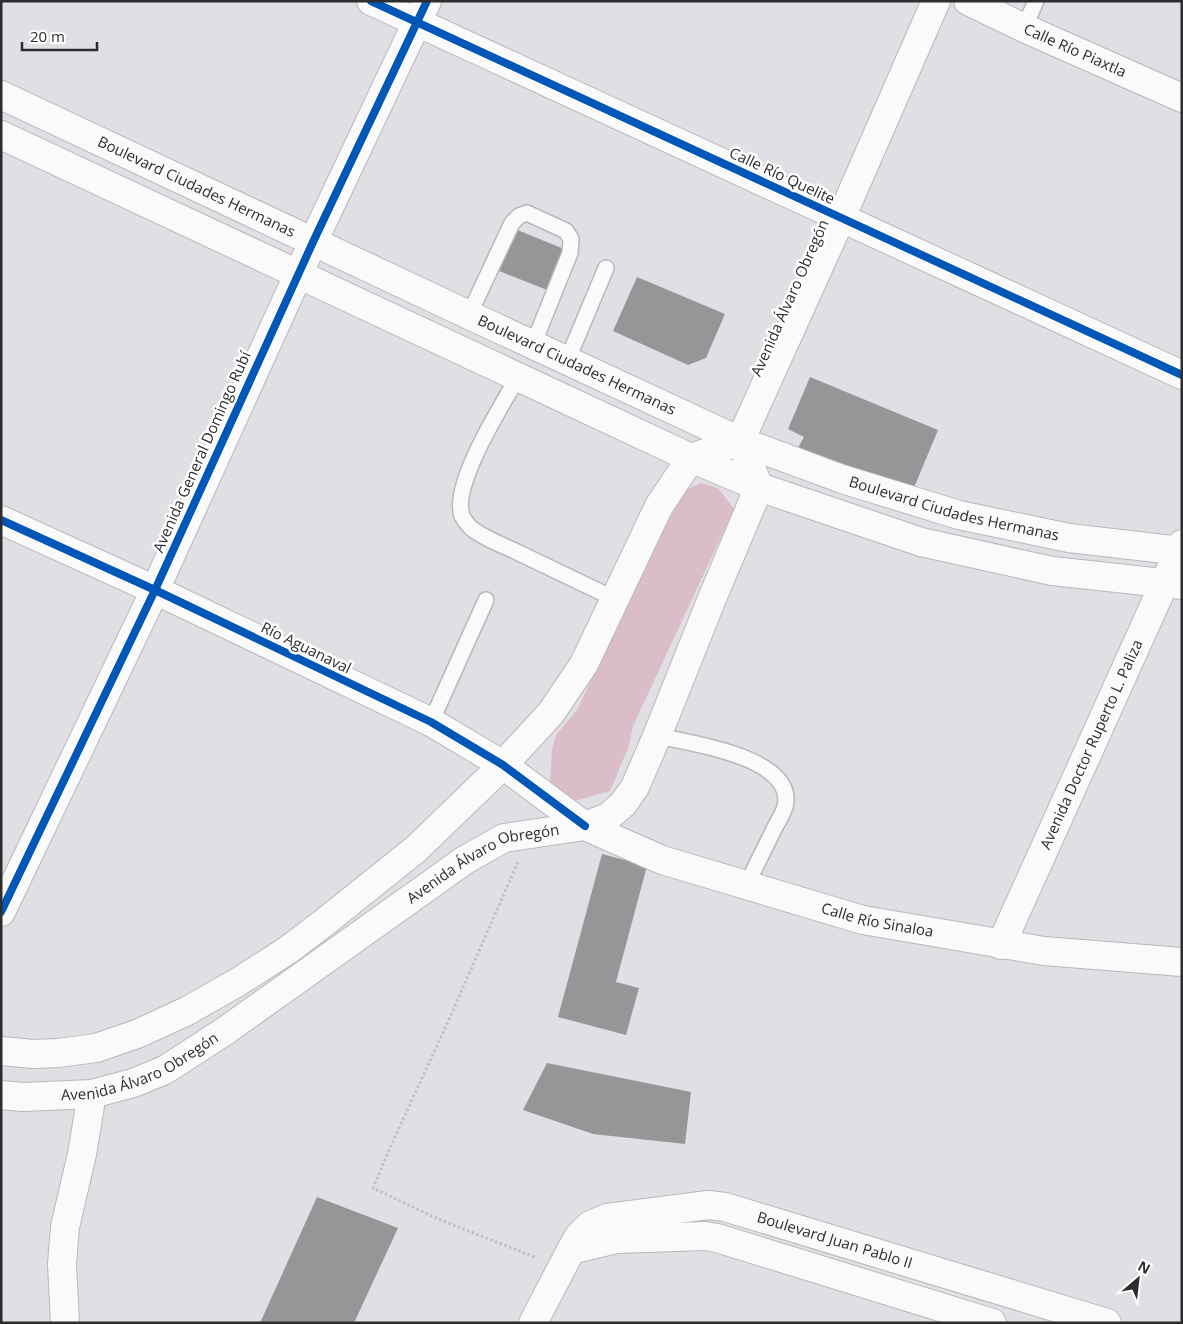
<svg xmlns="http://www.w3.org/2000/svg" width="1183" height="1324" font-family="'Open Sans',sans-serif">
  <rect width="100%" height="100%" fill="#e1dfe3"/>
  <path fill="#dabdc8" d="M701,483L718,488L734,509L633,726L629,746L610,791L574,801L550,782L552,750L556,735L577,710L652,553L684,491Z"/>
  <g fill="#979598">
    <path d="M515,229L564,249L547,290L499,271Z"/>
    <path d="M637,277L725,314L706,358L688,365L613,331Z"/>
    <path d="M810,377L938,430L911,495L794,455L804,437L788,429Z"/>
    <path d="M602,854L647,866L616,982L639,988L626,1035L558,1017Z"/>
    <path d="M547,1063L691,1092L685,1144L593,1134L523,1110Z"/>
    <path d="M317,1197L398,1228L354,1323H260Z"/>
  </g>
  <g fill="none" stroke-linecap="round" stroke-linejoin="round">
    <g stroke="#b9b7bb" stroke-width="18">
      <g id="service">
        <path d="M1024,28L1036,1"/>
        <path d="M469,315L512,223L519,216L527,213L566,231L571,239L570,253L533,345"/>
        <path d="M567,361L606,268"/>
        <path d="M518,377C502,405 451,485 462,516C464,520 469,526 471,528C483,538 505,546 519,553C551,568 583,584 615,599"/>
        <path d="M431,722L486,600"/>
        <path d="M657,736C689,743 797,757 785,807C783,814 778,821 775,827C765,847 756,866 746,886"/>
      </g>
    </g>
    <g stroke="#b9b7bb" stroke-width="30">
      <g id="minor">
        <path d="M371,1L1182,375"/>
        <path id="s1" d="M968,1L1024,28L1182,98"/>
        <path d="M1,520L155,590L431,722L503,765L585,826"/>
        <path d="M1,912L155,590L313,242L427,1"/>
        <path id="s2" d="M1001,945L1182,544"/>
        <path d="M571,1250L617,1239L705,1236L717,1238L992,1323"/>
        <path d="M65,1323L62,1264L65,1227L82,1154L92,1094"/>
        <path id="s3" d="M533,1323L571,1250L579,1236L590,1225L607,1218L708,1205L725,1207L1107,1323"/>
      </g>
    </g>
    <g stroke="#b9b7bb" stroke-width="30">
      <g id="secondary">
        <path id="s4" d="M1,95L469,315L740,441L842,479L959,515L1069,538L1182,551"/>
        <path d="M1,135L691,458L759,487L921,542L1052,571L1182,585"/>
      </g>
    </g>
    <g stroke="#b9b7bb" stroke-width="30">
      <g id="primary">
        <path id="s5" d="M585,826L662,860L863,920L1044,951L1182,962"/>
        <path d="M1,1051L33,1054L58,1053L96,1048L137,1034L187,1011L238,982L288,950L321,925L416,849L503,765L551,713L584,664L659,506L691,458L740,441L841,218L936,1"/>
        <path id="s6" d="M1,1095L23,1097L92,1094L133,1083L165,1070L225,1031L465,860L504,838L585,826L608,817L623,804L635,787L657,736L711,601L759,487L740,441"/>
      </g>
    </g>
    <path stroke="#c1c1c3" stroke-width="3" stroke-dasharray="2.5 2.5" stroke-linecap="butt" d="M518,862L447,1024L389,1150L373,1188L438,1219L537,1258"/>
    <use href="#service" stroke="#fafafb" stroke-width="15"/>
    <use href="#minor" stroke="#fafafb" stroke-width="28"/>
    <use href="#secondary" stroke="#fafafb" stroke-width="28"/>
    <use href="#primary" stroke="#fafafb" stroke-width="28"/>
    <g stroke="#fff" stroke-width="11">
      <g id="cycleway">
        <path d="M371,1L1182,375"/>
        <path d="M1,520L155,590L431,722L503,765L585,826"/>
        <path d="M1,912L155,590L313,242L427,1"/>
      </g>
    </g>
    <use href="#cycleway" stroke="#0057b8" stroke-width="8"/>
  </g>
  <g text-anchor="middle" stroke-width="5" stroke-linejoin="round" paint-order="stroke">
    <g font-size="15" fill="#2d2c2f" stroke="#fff">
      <text dy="5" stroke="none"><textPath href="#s1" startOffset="118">Calle Río Piaxtla</textPath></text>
      <text transform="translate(782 176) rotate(25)" y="5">Calle Río Quelite</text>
      <text dy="5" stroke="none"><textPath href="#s4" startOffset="216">Boulevard Ciudades Hermanas</textPath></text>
      <text transform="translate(790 298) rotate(-66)" y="5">Avenida Álvaro Obregón</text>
      <text dy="5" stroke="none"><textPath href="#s4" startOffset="636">Boulevard Ciudades Hermanas</textPath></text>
      <text transform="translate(202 452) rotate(-66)" y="5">Avenida General Domingo Rubí</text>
      <text dy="5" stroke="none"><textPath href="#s4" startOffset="1041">Boulevard Ciudades Hermanas</textPath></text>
      <text transform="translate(306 648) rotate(26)" y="5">Río Aguanaval</text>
      <text dy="5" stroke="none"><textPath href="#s2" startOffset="220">Avenida Doctor Ruperto L. Paliza</textPath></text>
      <text dy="5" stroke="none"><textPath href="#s6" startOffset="550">Avenida Álvaro Obregón</textPath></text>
      <text dy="5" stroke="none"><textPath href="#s5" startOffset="308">Calle Río Sinaloa</textPath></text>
      <text dy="5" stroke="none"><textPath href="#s6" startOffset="145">Avenida Álvaro Obregón</textPath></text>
      <text dy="5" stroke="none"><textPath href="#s3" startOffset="366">Boulevard Juan Pablo II</textPath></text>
    </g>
  </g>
  <rect width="1183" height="1324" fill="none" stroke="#2d2c2f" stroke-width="5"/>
  <g transform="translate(1138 1279) rotate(28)" stroke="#ffffff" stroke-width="4" paint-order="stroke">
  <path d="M0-4L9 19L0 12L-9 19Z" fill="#2d2c2f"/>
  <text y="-8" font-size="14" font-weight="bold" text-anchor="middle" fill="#2d2c2f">N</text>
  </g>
  <path d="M22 42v8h75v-8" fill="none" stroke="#2d2c2f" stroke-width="2.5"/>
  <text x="30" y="42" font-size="15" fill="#2d2c2f" stroke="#ffffff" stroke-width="4" paint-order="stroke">20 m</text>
</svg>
